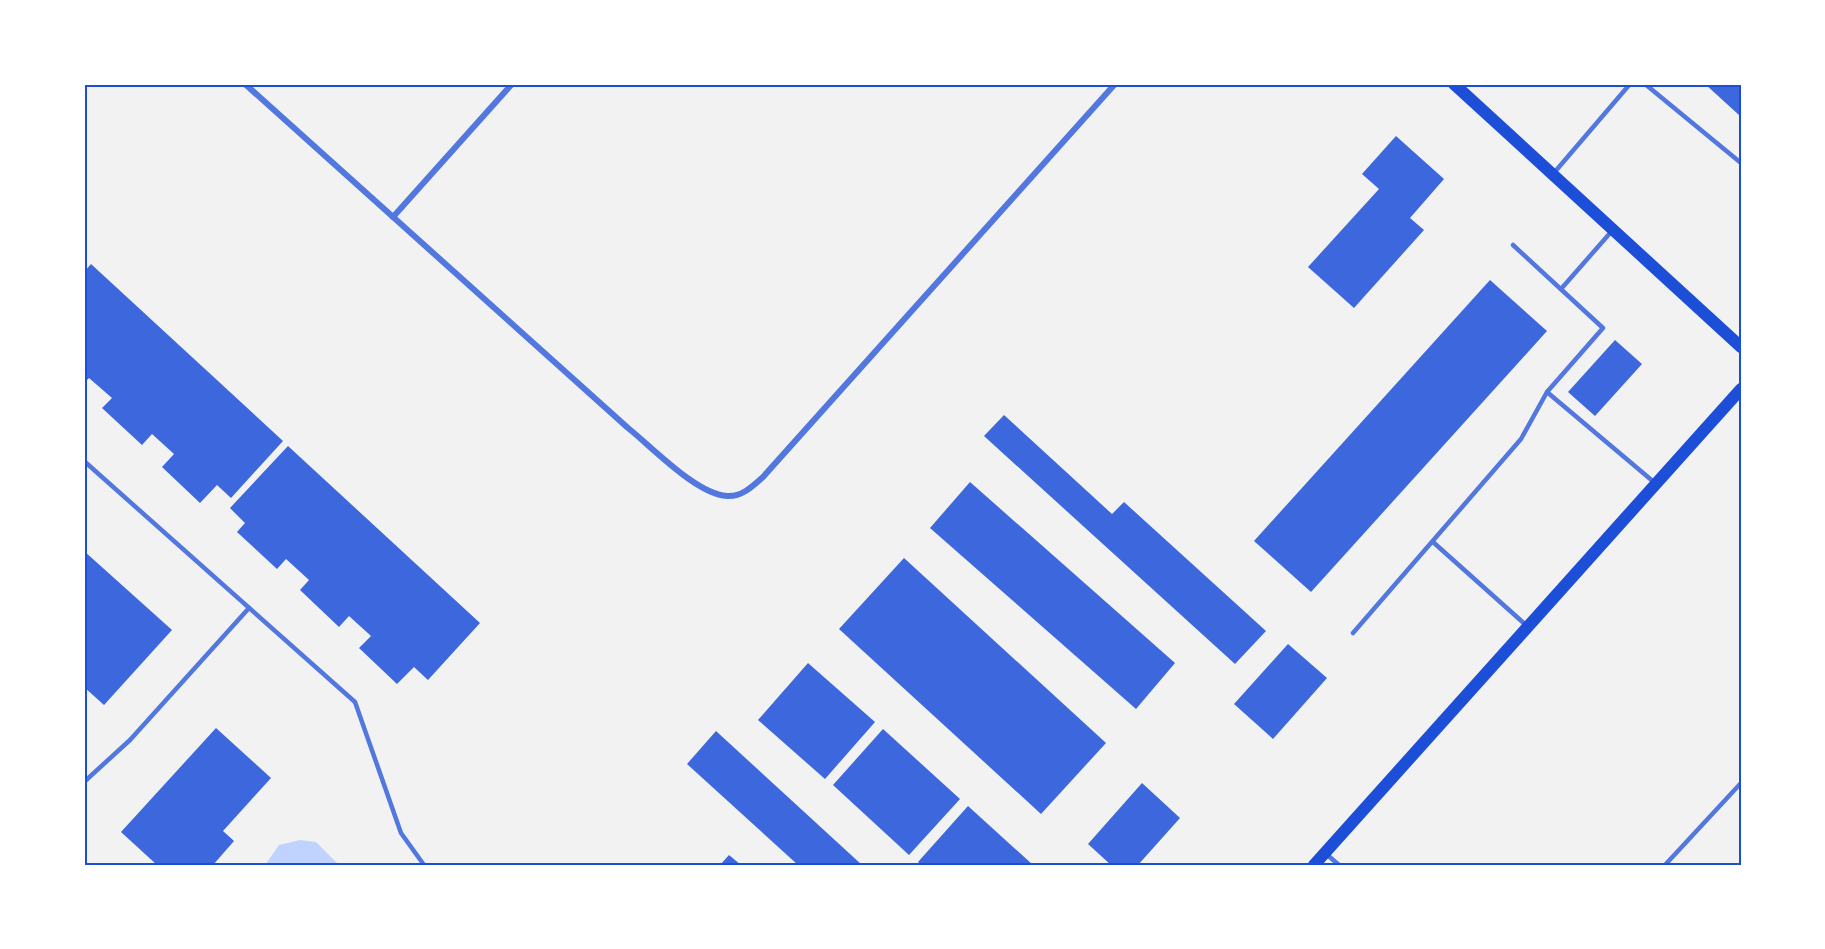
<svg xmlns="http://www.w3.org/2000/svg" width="1825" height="949" font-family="'PT Sans',sans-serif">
  <rect width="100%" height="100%" fill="#f2f2f2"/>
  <path fill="#bfd3fe" d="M300,840L316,842L339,865H265L279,845Z"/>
  <g fill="#3d67dc">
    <path d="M1705,84H1741V113L1739,115Z"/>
    <path d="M1396,136L1444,179L1410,218L1424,230L1354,308L1308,267L1379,189L1362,174Z"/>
    <path d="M91,264L283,441L231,498L217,485L200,503L162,467L174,454L152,434L142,445L102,408L112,398L89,378L84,383V272Z"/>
    <path d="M1490,280L1547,331L1311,592L1254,541Z"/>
    <path d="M1615,340L1642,364L1595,416L1568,392Z"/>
    <path d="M1004,415L1112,514L1124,502L1266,631L1235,664L984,436Z"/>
    <path d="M288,446L480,623L428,680L414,667L397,684L359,648L371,636L349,616L339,627L300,590L309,580L286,559L277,569L237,532L245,523L230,508Z"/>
    <path d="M970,482L1175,663L1136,709L930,528Z"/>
    <path d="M84,551L172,630L104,705L84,687Z"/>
    <path d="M904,558L1106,743L1041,814L839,629Z"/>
    <path d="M1288,644L1327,678L1273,739L1234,704Z"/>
    <path d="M808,663L875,722L825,779L758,720Z"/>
    <path d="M216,728L271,778L223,831L234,841L213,865H157L121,832Z"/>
    <path d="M883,729L960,799L909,855L833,785Z"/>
    <path d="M716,731L862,865H798L687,764Z"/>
    <path d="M1142,783L1180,818L1138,865H1111L1088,844Z"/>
    <path d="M968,806L1033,865H921L918,862Z"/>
    <path d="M729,855L741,865H720Z"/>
  </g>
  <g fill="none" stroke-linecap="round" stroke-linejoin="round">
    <g stroke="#5277de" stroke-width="4.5">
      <path d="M1645,84L1741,163"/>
      <path d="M1553,174L1630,84"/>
      <path d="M1561,289L1611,232"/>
      <path d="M1547,392L1655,483"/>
      <path d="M84,461L355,702L401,833L424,865"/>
      <path d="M1433,542L1527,626"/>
      <path d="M1353,633L1521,439L1547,392L1603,328L1513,245"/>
      <path d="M84,782L130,740L249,608"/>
      <path d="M1325,853L1339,865"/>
      <path d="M1665,865L1741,783"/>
    </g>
    <g stroke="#5277de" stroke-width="6">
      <path d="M245,84L628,428C652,447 696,494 727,496C742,497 753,486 763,477L1115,84"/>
      <path d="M393,217L512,84"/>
    </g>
    <g stroke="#1d4ed8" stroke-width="12">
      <path d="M1454,84L1741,347"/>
      <path d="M1314,865L1741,389"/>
    </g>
  </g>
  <rect width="1825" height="949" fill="none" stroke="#ffffff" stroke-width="171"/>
  <rect x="86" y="86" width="1654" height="778" fill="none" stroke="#1d4ed8" stroke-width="2"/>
</svg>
